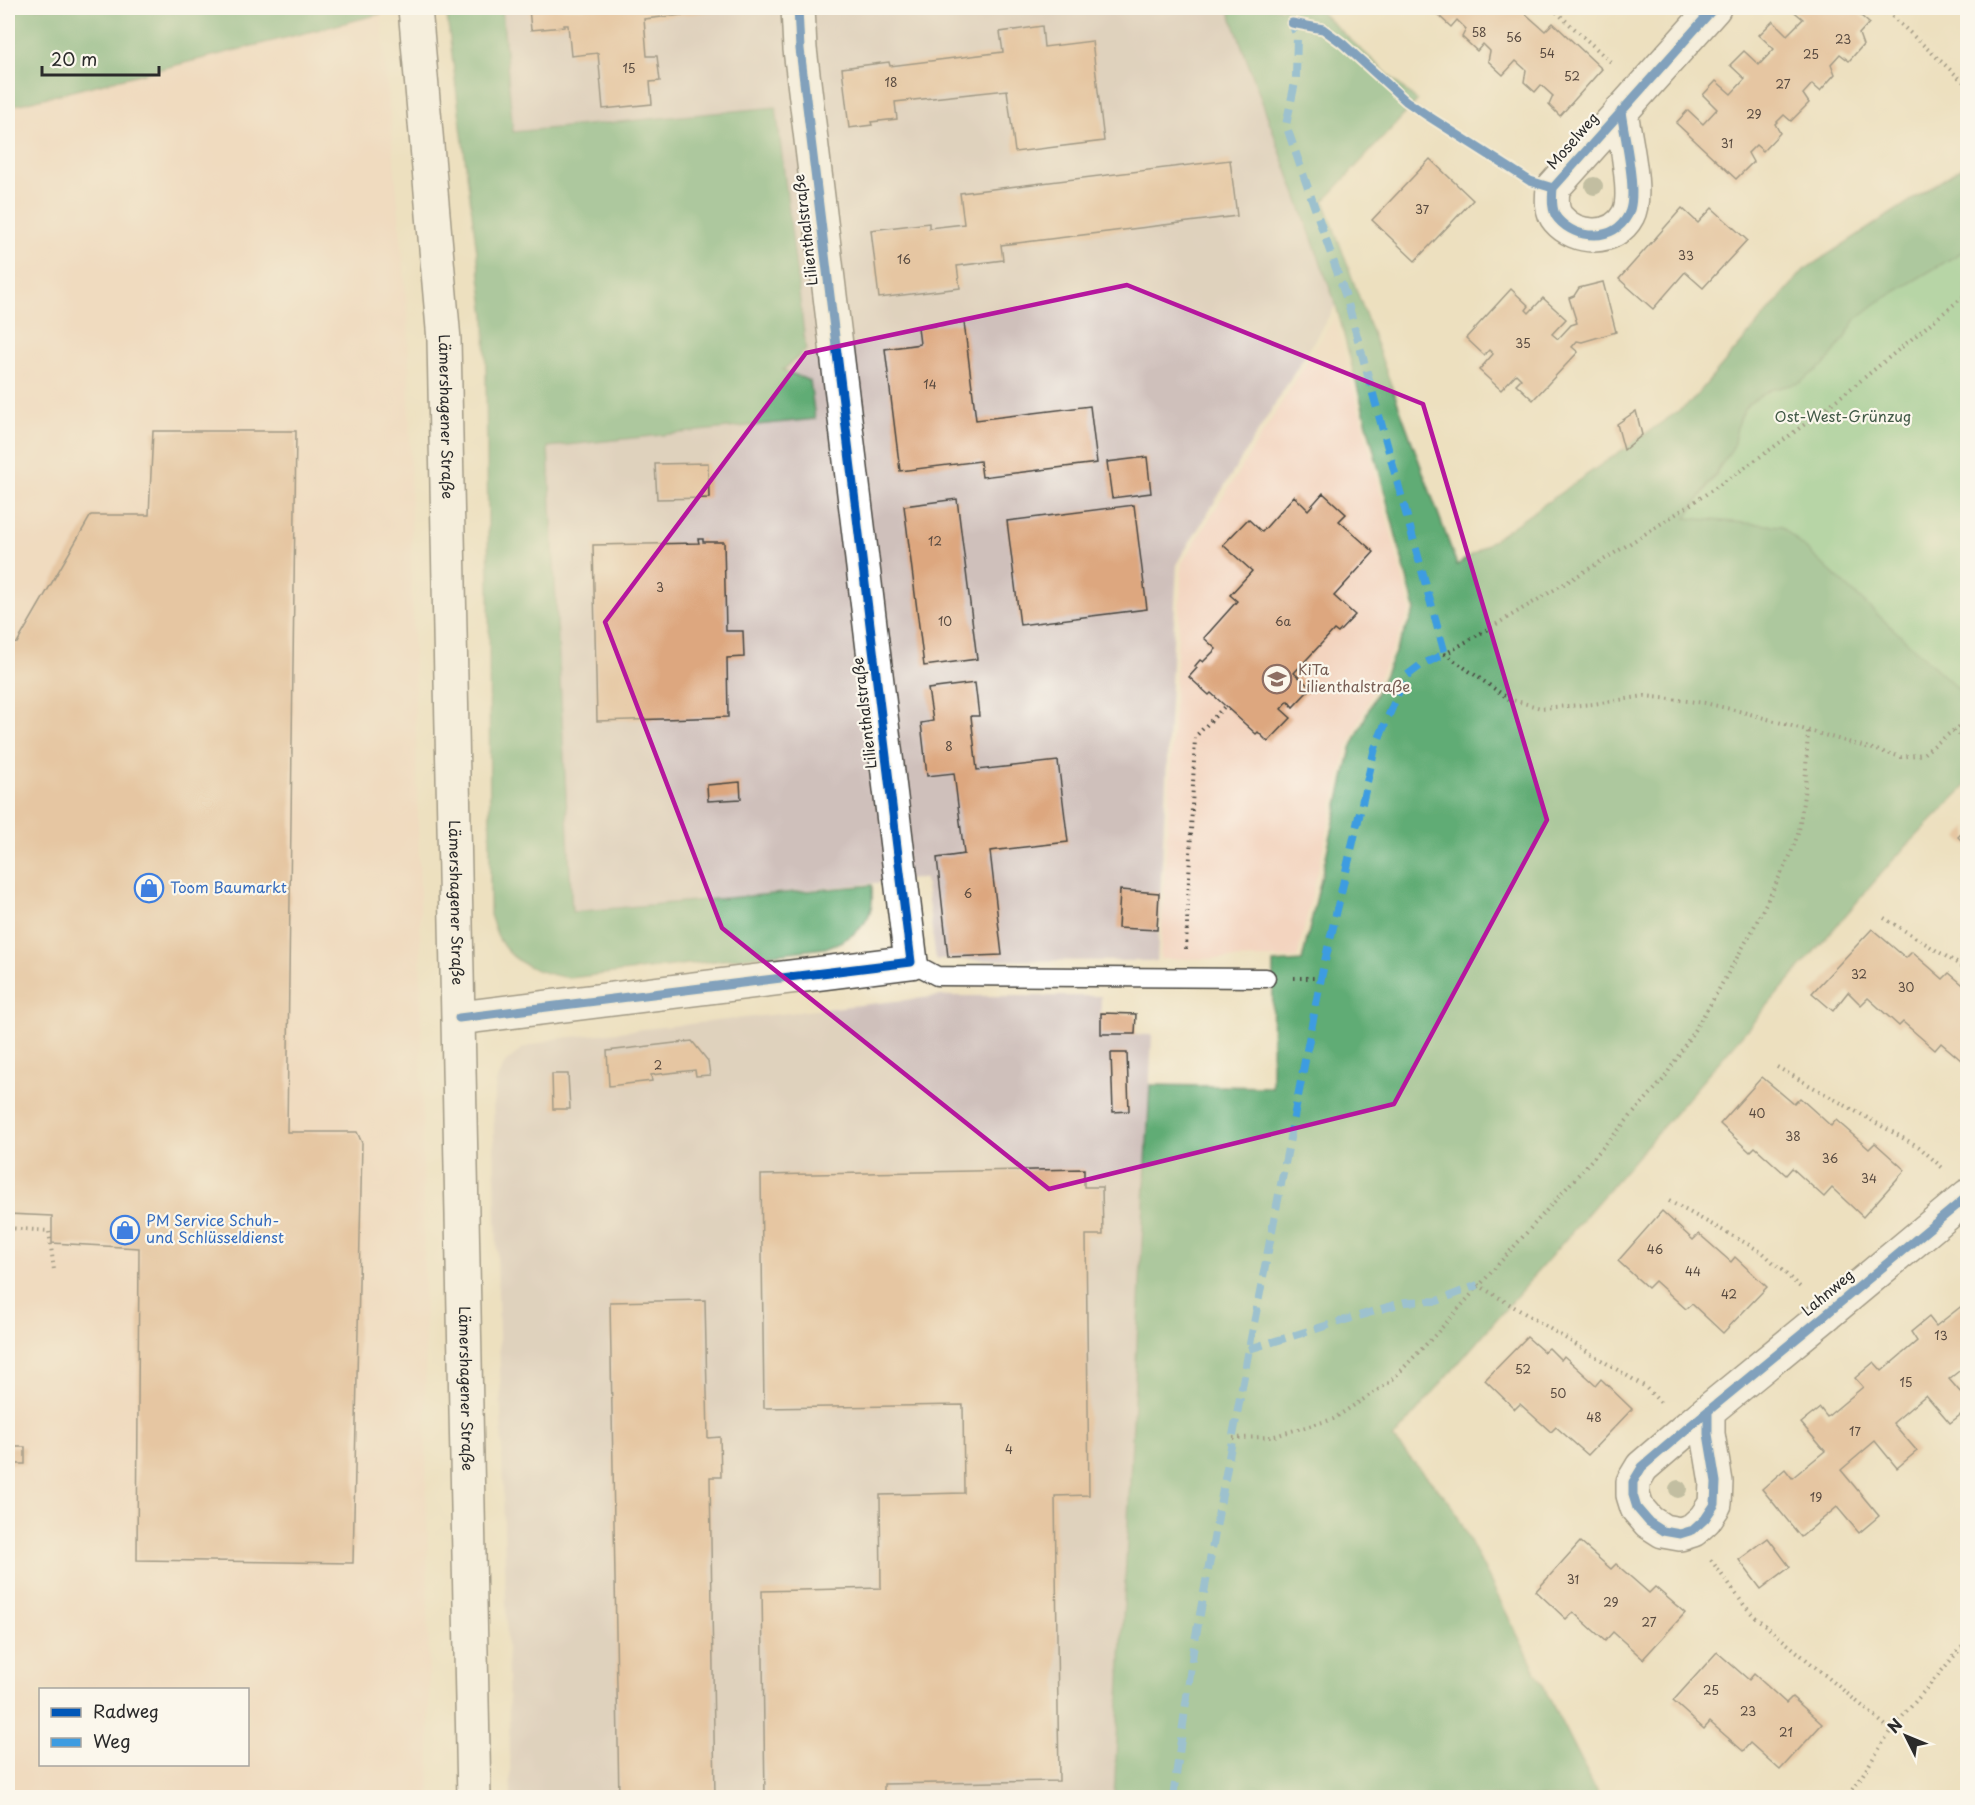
<svg xmlns="http://www.w3.org/2000/svg" width="1975" height="1805" font-family="'Playpen Sans',sans-serif">
  <rect width="100%" height="100%" fill="#fbf7ec"/>
  <filter id="ink" filterUnits="userSpaceOnUse"><feTurbulence type="fractalNoise" baseFrequency=".0167" numOctaves="2"/><feDisplacementMap in="SourceGraphic" scale="12" xChannelSelector="R" yChannelSelector="G"/><feConvolveMatrix kernelMatrix="1 2 1 2 8 2 1 2 1" color-interpolation-filters="sRGB"/></filter>
  <filter id="wash" filterUnits="userSpaceOnUse"><feTurbulence type="fractalNoise" baseFrequency=".008" numOctaves="4" result="noise"/><feDisplacementMap in="SourceGraphic" scale="24" xChannelSelector="R" yChannelSelector="G"/><feGaussianBlur stdDeviation="1.35" result="paint"/><feColorMatrix in="noise" values="0 0 0 0 0 0 0 0 0 0 0 0 0 0 0 0 0 1.4 0 .05"/><feComposite in="paint" operator="in"/></filter>
  <g filter="url(#wash)">
    <rect width="100%" height="100%" fill="#ede0bf"/>
    <g fill="#f3d4bf" fill-rule="evenodd">
      <path d="M381,14L408,316L412,590L420,891L430,1797H8V107ZM40,1690H248V1764H40Z"/>
      <path d="M1335,317L1411,610L1347,748L1297,958L1160,959L1182,563Z"/>
    </g>
    <g fill="#cfc0bb">
      <path d="M502,8H1228L1336,305L1177,563L1157,961L936,960L925,878L572,913L548,446L815,419L783,370L776,107L513,132Z"/>
      <path d="M941,996H1101L1100,1034L1152,1035L1114,1797H511L493,1104L496,1082L505,1063L523,1048L553,1039Z"/>
    </g>
    <path fill="#77c788" stroke="#51795a" stroke-width="1.5" d="M1967,164V710L1686,518L1717,473L1691,402L1804,270Z"/>
    <g fill="#61ac74" stroke="#466c50" stroke-width="1.5">
      <path d="M8,8H380L381,14L8,107Z"/>
      <path d="M446,8H502L513,132L776,107L806,350L783,370L810,381L815,419L548,447L572,912L872,885C872,892 873,902 871,909C865,931 845,941 825,948L570,978C543,974 515,966 500,941C496,934 493,923 490,915L489,596L485,316Z"/>
      <path d="M1228,8H1316L1417,101L1324,201L1457,565L1691,402L1804,270L1967,164V249L1878,302L1856,319L1844,339L1825,364L1799,383L1770,390L1748,404L1738,422L1733,447L1686,518L1781,526L1963,693L1967,689V785L1895,858L1393,1439L1452,1505L1599,1797L1114,1798L1150,1085L1272,1087L1273,963L1302,961L1351,748L1415,609L1336,305Z"/>
    </g>
    <g id="blocks">
      <g fill="#dda77f">
        <path d="M529,8H738V9L644,19L647,56H657L660,81L650,82L652,104L603,109L598,53L571,56L568,25H564V27L531,30Z"/>
        <path d="M1439,8H1519L1545,31L1553,23L1602,69L1560,116L1549,105L1553,96L1541,85L1535,92L1524,82L1526,70L1516,61L1503,75L1488,61L1490,51L1483,44L1477,51L1462,37L1466,29L1457,20L1451,27L1437,14Z"/>
        <path d="M1790,8H1852L1869,23L1859,34L1863,45L1849,61L1840,54L1831,64L1835,74L1820,91L1812,84L1803,94L1809,103L1791,121L1784,115L1775,124L1780,133L1763,151L1756,145L1748,153L1753,162L1736,179L1676,123L1688,110L1703,124L1717,109L1703,95L1716,81L1731,94L1745,79L1730,65L1744,51L1759,65L1774,49L1759,35L1773,21L1787,35L1803,19Z"/>
        <path d="M1042,26L1044,47L1092,41L1104,141L1015,152L1007,90L895,102L897,119L871,122L872,125L849,128L842,68L889,62L890,66L1003,52L1000,32Z"/>
        <path d="M1430,159L1473,200L1415,261L1372,220Z"/>
        <path d="M1230,160L1237,216L1001,245L1003,260L957,266L960,288L879,298L871,230L929,223V228L964,224L960,193Z"/>
        <path d="M1682,208L1698,223L1712,208L1747,240L1703,288L1685,272L1653,309L1619,279Z"/>
        <path d="M1603,282L1616,332L1582,342L1577,341L1572,347L1578,352L1533,400L1516,384L1521,379L1516,374L1501,390L1479,370L1493,354L1489,350L1484,355L1466,338L1511,289L1529,306L1526,310L1529,313L1543,298L1566,319L1552,334L1558,339L1571,325L1577,323L1569,298L1574,296L1579,288Z"/>
        <path d="M964,322L976,420L1090,406L1097,463L982,477L980,461L900,471L885,349L920,344L918,328Z"/>
        <path d="M1636,411L1642,435L1624,450L1617,424Z"/>
        <path d="M153,431H296L287,1132H357L362,1143L353,1563L137,1560L139,1248L52,1243V1216L8,1214V644L17,643L91,515H149Z"/>
        <path d="M1147,457L1151,493L1112,498L1107,462Z"/>
        <path d="M708,463L709,498L657,499L655,464Z"/>
        <path d="M1323,493L1346,514L1339,521L1374,552L1334,596L1355,615L1338,633L1334,630L1294,673L1311,688L1293,707L1288,701L1281,709L1291,718L1268,742L1258,732L1256,734L1211,693L1209,695L1189,677L1197,668L1195,666L1200,660L1203,662L1216,649L1204,638L1237,601L1230,595L1252,571L1223,545L1248,519L1262,532L1294,496L1308,510Z"/>
        <path d="M957,499L977,659L924,666L904,506Z"/>
        <path d="M1134,505L1147,609L1020,625L1007,521Z"/>
        <path d="M698,539H703V542H724L726,631H743L744,657L727,658L728,717L597,721L593,545L699,543Z"/>
        <path d="M975,683L979,716H971L977,770L1058,761L1068,842L990,851L1002,955L948,957L937,858L964,854L954,773L927,776L921,723L933,721L928,689Z"/>
        <path d="M740,782L741,799L708,801L707,785Z"/>
        <path d="M1968,827V847L1958,837Z"/>
        <path d="M1120,890L1159,893L1157,930L1118,928Z"/>
        <path d="M1872,929L1906,958L1912,952L1943,979L1949,973L1968,989V1066L1941,1043L1935,1050L1903,1022L1899,1026L1868,998L1861,1005L1848,992L1833,1011L1812,993Z"/>
        <path d="M1101,1013L1136,1014L1135,1034H1101Z"/>
        <path d="M692,1041L708,1061L710,1075L696,1076L695,1070L651,1075L652,1081L609,1086L607,1051Z"/>
        <path d="M1111,1053H1127L1129,1111L1113,1112Z"/>
        <path d="M552,1074H568L570,1109H553Z"/>
        <path d="M1762,1077L1794,1104L1800,1098L1831,1126L1836,1120L1869,1149L1875,1143L1905,1170L1863,1217L1832,1188L1824,1197L1792,1168L1786,1175L1755,1147L1750,1152L1720,1124Z"/>
        <path d="M1084,1169V1187H1102L1103,1235H1086L1089,1495L1055,1496L1059,1781L884,1784V1798H765L762,1591L881,1588L880,1495L964,1493L963,1405L764,1408L761,1175Z"/>
        <path d="M1662,1211L1693,1240L1699,1234L1731,1262L1735,1257L1767,1287L1723,1333L1692,1304L1686,1309L1655,1281L1648,1288L1618,1261Z"/>
        <path d="M705,1300L708,1438L720,1437L721,1477H710L715,1798H619L610,1302Z"/>
        <path d="M1968,1301V1364L1949,1379L1968,1401V1409L1950,1423L1926,1395L1893,1423L1917,1451L1897,1468L1875,1441L1841,1470L1879,1516L1859,1533L1837,1507L1801,1537L1762,1489L1785,1469L1792,1478L1825,1451L1801,1423L1820,1408L1827,1417L1863,1387L1855,1378L1874,1362L1882,1371L1917,1341L1911,1332L1929,1317L1936,1326Z"/>
        <path d="M1527,1337L1544,1352L1549,1348L1561,1360L1564,1356L1596,1385L1601,1379L1632,1409L1588,1455L1556,1427L1551,1432L1520,1404L1515,1409L1485,1380Z"/>
        <path d="M11,1447H25V1464H10Z"/>
        <path d="M1768,1538L1790,1567L1761,1589L1739,1560Z"/>
        <path d="M1580,1542L1611,1569L1616,1564L1649,1593L1655,1587L1685,1613L1643,1659L1613,1632L1605,1641L1573,1612L1566,1619L1536,1591Z"/>
        <path d="M1717,1652L1749,1680L1754,1674L1786,1703L1792,1697L1822,1724L1780,1770L1750,1743L1743,1751L1710,1722L1704,1729L1673,1701Z"/>
      </g>
    </g>
  </g>
  <g filter="url(#ink)">
    <use href="#blocks" fill-opacity="0" stroke="#484641" stroke-width="1.5"/>
    <g fill="none" stroke-linecap="round" stroke-linejoin="round">
      <g stroke="#484641" stroke-width="21">
        <path id="lane" d="M911,962L937,976L1266,978"/>
      </g>
      <g stroke="#484641" stroke-width="36">
        <g id="street">
          <path d="M1621,111C1624,135 1639,195 1628,215C1614,242 1576,240 1558,219C1551,211 1552,198 1553,188L1714,8"/>
          <path d="M459,1018L911,962L800,49L798,8"/>
          <path d="M1708,1411V1434L1716,1482L1715,1504L1705,1519L1693,1530L1680,1534L1663,1531L1649,1522L1637,1508L1633,1495V1482L1642,1467L1684,1431L1708,1411L1824,1316L1968,1196"/>
        </g>
      </g>
      <g stroke="#484641" stroke-width="36">
        <g id="secondary">
          <path id="s1" d="M415,8L444,340L474,1798"/>
        </g>
      </g>
      <g stroke="#484641" stroke-width="4" stroke-dasharray="1.5 4.5" stroke-linecap="butt">
        <path d="M1552,8L1613,64"/>
        <path d="M1883,8L1968,86"/>
        <path d="M1968,293C1911,339 1856,386 1797,430C1685,513 1566,584 1445,654L1509,699L1541,708L1594,704L1645,696L1705,703L1743,712L1901,757L1923,754L1968,719"/>
        <path d="M1953,731L1968,740"/>
        <path d="M1884,918L1968,970"/>
        <path d="M1186,949L1195,737L1225,706"/>
        <path d="M1294,978H1321"/>
        <path d="M1777,1067L1919,1147L1945,1170"/>
        <path d="M1669,1201L1762,1252L1800,1287"/>
        <path d="M8,1228L49,1231L54,1270"/>
        <path d="M1478,1285L1644,1386L1661,1403"/>
        <path d="M1233,1438L1271,1437L1333,1419L1390,1382L1436,1334L1663,1080L1710,1005L1752,931L1790,856L1799,831L1805,787L1808,731"/>
        <path d="M1711,1560L1744,1605L1754,1616L1891,1730L1848,1798"/>
        <path d="M1891,1730L1968,1640"/>
      </g>
      <use href="#lane" stroke="#fff" stroke-width="18"/>
      <use href="#street" stroke="#fff" stroke-width="33"/>
      <use href="#secondary" stroke="#fff" stroke-width="33"/>
      <g stroke="#3d9ce1" stroke-width="8" stroke-dasharray="15 8" stroke-linecap="butt">
        <path d="M1249,1349L1405,1302L1437,1301L1478,1285"/>
        <path d="M1173,1798L1193,1652L1249,1349L1321,978L1375,748L1405,677L1421,665L1445,654L1347,300L1286,125L1296,78L1297,37L1292,23L1281,8"/>
      </g>
      <g stroke="#fbf7ec" stroke-width="13">
        <g id="cycleway">
          <path d="M1292,23L1323,29L1342,43L1406,101L1428,116L1530,181L1553,188"/>
          <path d="M1621,111C1624,135 1639,195 1628,215C1614,242 1576,240 1558,219C1551,211 1552,198 1553,188L1714,8"/>
          <path d="M459,1018L911,962L800,49L798,8"/>
          <path d="M1708,1411V1434L1716,1482L1715,1504L1705,1519L1693,1530L1680,1534L1663,1531L1649,1522L1637,1508L1633,1495V1482L1642,1467L1684,1431L1708,1411L1824,1316L1968,1196"/>
        </g>
      </g>
      <use href="#cycleway" stroke="#0057b8" stroke-width="9"/>
    </g>
    <g fill="#8f967d">
      <circle cx="1594" cy="186" r="9"/>
      <circle cx="1678" cy="1489" r="9"/>
    </g>
  </g>
  <path d="M0 0H1975V1805H0ZM1127,285L1423,404L1547,820L1394,1104L1049,1189L722,928L605,622L806,353Z" fill="#ede0bf" fill-opacity=".55" fill-rule="evenodd"/>
  <path fill="none" stroke="#b5179e" stroke-width="4.5" stroke-linejoin="round" d="M1127,285L1423,404L1547,820L1394,1104L1049,1189L722,928L605,622L806,353Z"/>
  <defs>
    <g id="school-ring" transform="scale(1.5)"><circle r="9.5" fill="#fbf7ec" stroke="#8d6e63" stroke-width="1.5"/><path d="M0-5L7-2L0 1L-7-2ZM-4 1L0 2.5L4 1V4Q0 6-4 4Z" fill="#8d6e63"/></g>
    <g id="shop-ring" transform="scale(1.5)"><circle r="9.5" fill="#fbf7ec" stroke="#3f7fe0" stroke-width="1.5"/><path d="M-5-2.5h2.3a2.7 3.5 0 0 1 5.4 0H5L5.5 6h-11ZM-1.5-2.5h3a1.5 2.3 0 0 0-3 0Z" fill="#3f7fe0"/></g>
  </defs>
  <g fill-rule="evenodd">
    <use href="#school-ring" x="1277" y="679"/>
    <use href="#shop-ring" x="149" y="888"/>
    <use href="#shop-ring" x="125" y="1230"/>
  </g>
  <g text-anchor="middle" stroke-width="4.5" stroke-linejoin="round" paint-order="stroke">
    <g font-size="12" fill="#584a40">
      <text x="1479" y="37">58</text>
      <text x="1514" y="42">56</text>
      <text x="1843" y="44">23</text>
      <text x="1547" y="58">54</text>
      <text x="1811" y="59">25</text>
      <text x="629" y="73">15</text>
      <text x="1572" y="81">52</text>
      <text x="891" y="87">18</text>
      <text x="1783" y="89">27</text>
      <text x="1754" y="119">29</text>
      <text x="1727" y="148">31</text>
      <text x="1422" y="214">37</text>
      <text x="1686" y="260">33</text>
      <text x="904" y="264">16</text>
      <text x="1523" y="348">35</text>
      <text x="930" y="389">14</text>
      <text x="935" y="546">12</text>
      <text x="660" y="592">3</text>
      <text x="945" y="626">10</text>
      <text x="1283" y="626">6a</text>
      <text x="949" y="751">8</text>
      <text x="968" y="898">6</text>
      <text x="1859" y="979">32</text>
      <text x="1906" y="992">30</text>
      <text x="658" y="1070">2</text>
      <text x="1757" y="1118">40</text>
      <text x="1793" y="1141">38</text>
      <text x="1830" y="1163">36</text>
      <text x="1869" y="1183">34</text>
      <text x="1655" y="1254">46</text>
      <text x="1693" y="1276">44</text>
      <text x="1729" y="1299">42</text>
      <text x="1941" y="1340">13</text>
      <text x="1523" y="1374">52</text>
      <text x="1906" y="1387">15</text>
      <text x="1558" y="1398">50</text>
      <text x="1594" y="1422">48</text>
      <text x="1855" y="1436">17</text>
      <text x="1009" y="1454">4</text>
      <text x="1816" y="1502">19</text>
      <text x="1573" y="1584">31</text>
      <text x="1611" y="1607">29</text>
      <text x="1649" y="1627">27</text>
      <text x="1711" y="1695">25</text>
      <text x="1748" y="1716">23</text>
      <text x="1786" y="1737">21</text>
    </g>
    <g font-size="15" fill="#2b2b2b" stroke="#fbf7ec">
      <text transform="translate(1573 141) rotate(-49)" y="5">Moselweg</text>
      <text transform="translate(806 230) rotate(-97)" y="5">Lilienthalstraße</text>
      <text dy="5" stroke="none"><textPath href="#s1" startOffset="410">Lämershagener Straße</textPath></text>
      <text transform="translate(865 713) rotate(-97)" y="5">Lilienthalstraße</text>
      <text dy="5" stroke="none"><textPath href="#s1" startOffset="896">Lämershagener Straße</textPath></text>
      <text transform="translate(1828 1293) rotate(-40)" y="5">Lahnweg</text>
      <text dy="5" stroke="none"><textPath href="#s1" startOffset="1382">Lämershagener Straße</textPath></text>
    </g>
    <g font-size="15" fill="#425a47" stroke="#fbf7ec">
      <text x="1843" y="422">Ost-West-Grünzug</text>
    </g>
    <g font-size="15" fill="#785e54" stroke="#fbf7ec" text-anchor="start">
      <text x="1298" y="675">KiTa<tspan x="1298" dy="17">Lilienthalstraße</tspan></text>
    </g>
    <g font-size="15" fill="#366cbe" stroke="#fbf7ec" text-anchor="start">
      <text x="170" y="893">Toom Baumarkt</text>
      <text x="146" y="1226">PM Service Schuh-<tspan x="146" dy="17">und Schlüsseldienst</tspan></text>
    </g>
  </g>
  <rect width="1975" height="1805" fill="none" stroke="#fbf7ec" stroke-width="30"/>
  <rect x="39" y="1688" width="210" height="78" fill="#fbf7ec" stroke="#a8a59f" stroke-width="1.5"/>
  <rect x="51" y="1708" width="30" height="9" fill="#0057b8" stroke="#a8a59f" stroke-width="1.5"/>
  <text x="93" y="1718" font-size="18" fill="#2b2b2b">Radweg</text>
  <rect x="51" y="1738" width="30" height="9" fill="#3d9ce1" stroke="#a8a59f" stroke-width="1.5"/>
  <text x="93" y="1748" font-size="18" fill="#2b2b2b">Weg</text>
  <g transform="translate(1906 1736) rotate(313)" stroke="#fbf7ec" stroke-width="4.5" paint-order="stroke">
  <path d="M0-4.5L10 22L0 15L-10 22Z" fill="#2b2b2b"/>
  <text y="-9" font-size="16" font-weight="bold" text-anchor="middle" fill="#2b2b2b">N</text>
  </g>
  <path d="M42 66v9h117v-9" fill="none" stroke="#2b2b2b" stroke-width="3"/>
  <text x="51" y="66" font-size="18" fill="#2b2b2b" stroke="#fbf7ec" stroke-width="4.5" paint-order="stroke">20 m</text>
</svg>
